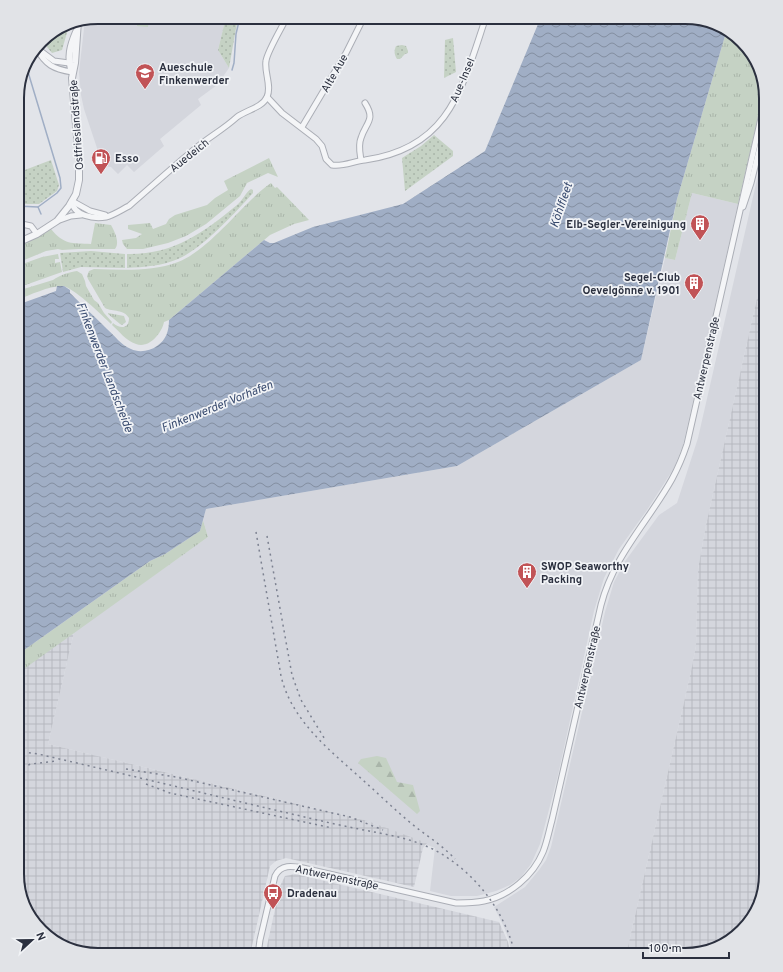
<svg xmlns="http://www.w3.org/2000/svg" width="783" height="972" font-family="Overpass,sans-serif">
  <defs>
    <pattern id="industrial-grid" width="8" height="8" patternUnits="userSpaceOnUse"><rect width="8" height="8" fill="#d4d6dd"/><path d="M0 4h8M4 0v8" fill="none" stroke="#b6b8bf"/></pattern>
    <pattern id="grass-tufts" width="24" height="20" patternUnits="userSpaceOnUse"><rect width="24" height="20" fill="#c5d2c4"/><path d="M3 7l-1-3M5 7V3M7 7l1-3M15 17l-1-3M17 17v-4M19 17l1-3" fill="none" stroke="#a9b5a9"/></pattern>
    <pattern id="forest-firs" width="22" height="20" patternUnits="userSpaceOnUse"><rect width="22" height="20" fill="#c5d2c4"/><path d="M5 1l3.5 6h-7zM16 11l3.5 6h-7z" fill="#a9b5a9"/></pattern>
    <pattern id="park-dots" width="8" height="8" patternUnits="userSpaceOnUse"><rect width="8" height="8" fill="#c5d2c4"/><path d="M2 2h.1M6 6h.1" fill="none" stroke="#a9b5a9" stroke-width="1.8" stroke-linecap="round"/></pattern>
    <pattern id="water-waves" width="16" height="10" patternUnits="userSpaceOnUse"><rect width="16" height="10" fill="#a0aec5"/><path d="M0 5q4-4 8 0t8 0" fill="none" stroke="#838ea1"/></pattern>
  </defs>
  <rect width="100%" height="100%" fill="#e2e4e9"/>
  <g fill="#d4d6dd">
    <path d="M98,17L115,18L116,17H226L218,50L229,68L217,85L198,99L201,105L160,139L164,146L134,172L127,165L118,174L111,167L103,166L84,109L81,95L79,72L85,20Z"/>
    <path d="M766,140V258L706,525L698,569L696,646L690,676L626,955H512L509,940L504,927L494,907L525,887L539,870L546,860L551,847L605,612L614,582L626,560L659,515L677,503L698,438Z"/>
    <path d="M692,193L738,204L683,445L674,468L647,510L619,549L604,578L594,611L558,775L540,844L531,864L521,877L510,885L496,891L477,896H451L430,891L435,848L368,821L48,744L74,632L208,537L203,520L206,509L457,466L641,360L665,258L675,260Z"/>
  </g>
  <g fill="url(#industrial-grid)">
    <path d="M766,258V875L758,910L730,941L686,955H626L690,676L696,646L698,569L706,525Z"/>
    <path d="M74,632L48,744L368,821L427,843L423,848L414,887L286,858L276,861L270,866L250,955H97L62,947L31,919L17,875V673Z"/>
    <path d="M295,874L499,922L508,942L511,955H265L280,886L285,876Z"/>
  </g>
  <g fill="url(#grass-tufts)">
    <path d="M727,29L752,53L764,91L738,204L692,193L675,260L665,258L677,199Z"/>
    <path d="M269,158L278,177L268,173L247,183L240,196L206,224L186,236L168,243L143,249H127L123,244L122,240L136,238L142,234L128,229V225L150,223L153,229L166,224L169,219L175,215L207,205L215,198L228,190L224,181Z"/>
    <path d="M271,183L275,188L277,187L309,220L294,224L270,235L169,320L164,322C162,333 149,349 136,344C126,341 119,331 112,325L113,323C120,329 129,329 129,318C124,309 113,312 105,308L88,279L87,276L89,271L94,269C122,270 151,272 178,262C204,252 232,218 252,199C258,193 264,188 271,183Z"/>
    <path d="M95,223L111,225C115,232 120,243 115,249H78L62,250L58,249L46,251L17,263V246L51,229C64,245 72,243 91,244Z"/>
    <path d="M58,254L59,259H55V263L60,262L62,272L17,288V266L42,257Z"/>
    <path d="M77,271L82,274L85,281L86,286L94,300L98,303L104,313L112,322L111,324C102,315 72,286 62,286C49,286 30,295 17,300V291L53,280C60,275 69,272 77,271Z"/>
    <path d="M108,313L124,316L126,322L122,325L120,324L108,314Z"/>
    <path d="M203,520L208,537L17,674V655L150,561L165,554L200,531Z"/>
  </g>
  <path fill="url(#forest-firs)" d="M377,756L386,758L397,782L413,785L420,811L417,814L358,763L361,759Z"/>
  <g fill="url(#park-dots)">
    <path d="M226,17H238L229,68L218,50Z"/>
    <path d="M70,22L62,50L52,53L42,41L44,37L67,23Z"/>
    <path d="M453,38L456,72L444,78L445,40Z"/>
    <path d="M402,45L406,46L408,51V53L405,54L400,59H397C394,54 394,51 396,46Z"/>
    <path d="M434,135L453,151V156L405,191L402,158L421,146Z"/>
    <path d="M51,160L59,185L57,191L39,204H17V173Z"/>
    <path d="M251,189L253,190V193C235,213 202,249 178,259C162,266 144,267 127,268V254C173,255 203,233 237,205C243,200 246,192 251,189Z"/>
    <path d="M91,251L125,254V268L81,267L63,272L60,253Z"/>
  </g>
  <path fill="#c5d2c4" d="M137,17H149L148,27L137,26Z"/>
  <path fill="url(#water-waves)" d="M541,17H691L726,28L727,29L677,199L641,360L457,466L206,509L200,531L165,554L150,561L17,655V305L56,291L57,286H64L70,290V293C82,305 95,317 107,329C115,336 121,345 131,349C139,353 150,351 157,346C166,340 169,331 169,320L264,240L270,243H274L313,227L403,204L485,151Z"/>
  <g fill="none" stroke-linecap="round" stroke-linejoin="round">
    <g stroke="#a0aec5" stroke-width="1.5">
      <path d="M25,62L60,178L61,188L57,193L38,207L41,214"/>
      <path d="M232,70L234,63L236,34L240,17"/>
      <path d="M17,206L38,207"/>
    </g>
    <g stroke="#abaeb6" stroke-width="7">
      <g id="minor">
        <path d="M36,48C46,65 53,69 72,72"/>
        <path d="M38,49L54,61L69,63"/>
        <path d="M267,97L282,113L316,139L322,146L326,159L332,165C343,167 354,161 365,160C450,148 462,88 486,17"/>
        <path d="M302,127L346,53L364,17"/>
        <path d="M361,160C360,153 358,145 361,138C366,122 376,120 365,103"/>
        <path d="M72,201C73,216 94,219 106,217C114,215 121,210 129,206C151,187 173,167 196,148C209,137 224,129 237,117C246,110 262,108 267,97C272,86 264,72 266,61C267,52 282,27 287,17"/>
        <path d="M72,201L90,211L105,215"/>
        <path d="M743,207L751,183L766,122"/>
        <path d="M57,221L71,216L81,215"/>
        <path d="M17,223L31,226L37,234"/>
        <path d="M258,955L260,940L275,876C281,864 292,866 303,868L456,903C465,903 474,903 484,901C509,896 533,876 543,852C547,842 549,831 552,820L601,605C614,555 648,522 672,479C678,468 683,456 687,444L766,96"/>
      </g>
    </g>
    <g stroke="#abaeb6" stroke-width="8">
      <g id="tertiary">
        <path d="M72,72C67,58 70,46 76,32"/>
        <path d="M17,243L37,234L57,221L69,206L76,194L79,180V160L72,78L75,63L78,21"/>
      </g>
    </g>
    <use href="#minor" stroke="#f4f5f7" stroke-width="5"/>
    <use href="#tertiary" stroke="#f4f5f7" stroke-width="6"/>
    <g stroke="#7d8291" stroke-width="1.5" stroke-dasharray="2 4" stroke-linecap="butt">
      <path d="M256,532L281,676C292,722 331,751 365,782C382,797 399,814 417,828C430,838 444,847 455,859"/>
      <path d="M267,536L292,675L301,700L326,741"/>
      <path d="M17,751L38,754C129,775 219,797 309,818C326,822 343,826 359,829C388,835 414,838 440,853C477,875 506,913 515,955"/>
      <path d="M17,769L31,764L56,761"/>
      <path d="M126,769L176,777L350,817L383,830"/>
      <path d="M146,784L170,793L332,828"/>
    </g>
  </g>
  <defs>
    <g id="school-pin" transform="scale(1)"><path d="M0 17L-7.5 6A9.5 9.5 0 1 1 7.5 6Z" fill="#c15356" stroke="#f1f3f6"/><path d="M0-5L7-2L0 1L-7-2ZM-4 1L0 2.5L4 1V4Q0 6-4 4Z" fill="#fff"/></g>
    <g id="fuel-pin" transform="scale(1)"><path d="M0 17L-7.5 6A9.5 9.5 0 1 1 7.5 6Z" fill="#c15356" stroke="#f1f3f6"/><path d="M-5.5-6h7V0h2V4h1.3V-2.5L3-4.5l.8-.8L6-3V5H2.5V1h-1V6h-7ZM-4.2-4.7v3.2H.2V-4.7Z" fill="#fff"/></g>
    <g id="building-pin" transform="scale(1)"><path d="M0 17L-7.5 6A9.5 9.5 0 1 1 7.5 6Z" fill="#c15356" stroke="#f1f3f6"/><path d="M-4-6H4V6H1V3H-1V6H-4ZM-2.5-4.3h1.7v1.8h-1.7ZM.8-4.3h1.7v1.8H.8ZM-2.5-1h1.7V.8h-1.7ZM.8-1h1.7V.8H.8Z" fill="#fff"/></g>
    <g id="bus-pin" transform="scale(1)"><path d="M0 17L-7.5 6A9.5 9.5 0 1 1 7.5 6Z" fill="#c15356" stroke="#f1f3f6"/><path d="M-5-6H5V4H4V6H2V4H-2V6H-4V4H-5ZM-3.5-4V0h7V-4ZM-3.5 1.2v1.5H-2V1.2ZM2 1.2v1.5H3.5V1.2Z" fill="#fff"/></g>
  </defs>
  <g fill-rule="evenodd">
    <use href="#school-pin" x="145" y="73"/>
    <use href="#fuel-pin" x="101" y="158"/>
    <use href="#building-pin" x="700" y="224"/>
    <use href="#building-pin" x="694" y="283"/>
    <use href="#building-pin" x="527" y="572"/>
    <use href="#bus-pin" x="273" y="893"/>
  </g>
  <g text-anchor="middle" stroke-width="3.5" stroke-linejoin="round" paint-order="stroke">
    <g font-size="11" font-weight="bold" fill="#2b303f" stroke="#f1f3f6" text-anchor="start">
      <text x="159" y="71">Aueschule<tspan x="159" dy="13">Finkenwerder</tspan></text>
      <text x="115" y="162">Esso</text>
      <text x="686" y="228" text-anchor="end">Elb-Segler-Vereinigung</text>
      <text x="680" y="281" text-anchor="end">Segel-Club<tspan x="680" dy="13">Oevelgönne v. 1901</tspan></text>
      <text x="541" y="570">SWOP Seaworthy<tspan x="541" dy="13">Packing</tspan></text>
      <text x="287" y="897">Dradenau</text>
    </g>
    <g font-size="11" fill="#2b303f" stroke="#f1f3f6">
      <text transform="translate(334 73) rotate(-60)" y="4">Alte Aue</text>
      <text transform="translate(462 80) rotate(-67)" y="4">Aue-Insel</text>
      <text transform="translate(76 125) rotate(-94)" y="4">Ostfrieslandstraße</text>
      <text transform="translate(189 155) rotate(-39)" y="4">Auedeich</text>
      <text transform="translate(706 358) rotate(-77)" y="4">Antwerpenstraße</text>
      <text transform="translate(587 667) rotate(-77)" y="4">Antwerpenstraße</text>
      <text transform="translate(337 877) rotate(12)" y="4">Antwerpenstraße</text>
    </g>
    <g font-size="12" font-style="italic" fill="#394b6f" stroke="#f1f3f6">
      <text transform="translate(561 205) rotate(-71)" y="4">Köhlfleet</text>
      <text transform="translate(105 367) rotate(69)" y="4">Finkenwerder Landscheide</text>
      <text transform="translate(217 406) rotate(-22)" y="4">Finkenwerder Vorhafen</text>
    </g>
  </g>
  <path d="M0 0H783V972H0ZM98 24H685A74 74 0 0 1 759 98V874A74 74 0 0 1 685 948H98A74 74 0 0 1 24 874V98A74 74 0 0 1 98 24Z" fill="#e1e3e7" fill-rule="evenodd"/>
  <path fill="none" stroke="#2b303f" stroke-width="2" d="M98 24H685A74 74 0 0 1 759 98V874A74 74 0 0 1 685 948H98A74 74 0 0 1 24 874V98A74 74 0 0 1 98 24Z"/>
  <g transform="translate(32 940) rotate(68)" stroke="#f1f3f6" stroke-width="3" paint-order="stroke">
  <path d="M0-3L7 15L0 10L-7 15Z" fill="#2b303f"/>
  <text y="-6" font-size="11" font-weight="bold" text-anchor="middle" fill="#2b303f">N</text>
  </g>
  <path d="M643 952v6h86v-6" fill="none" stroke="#2b303f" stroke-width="2"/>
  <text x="649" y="952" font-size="12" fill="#2b303f" stroke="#f1f3f6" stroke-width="3" paint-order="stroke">100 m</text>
</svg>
